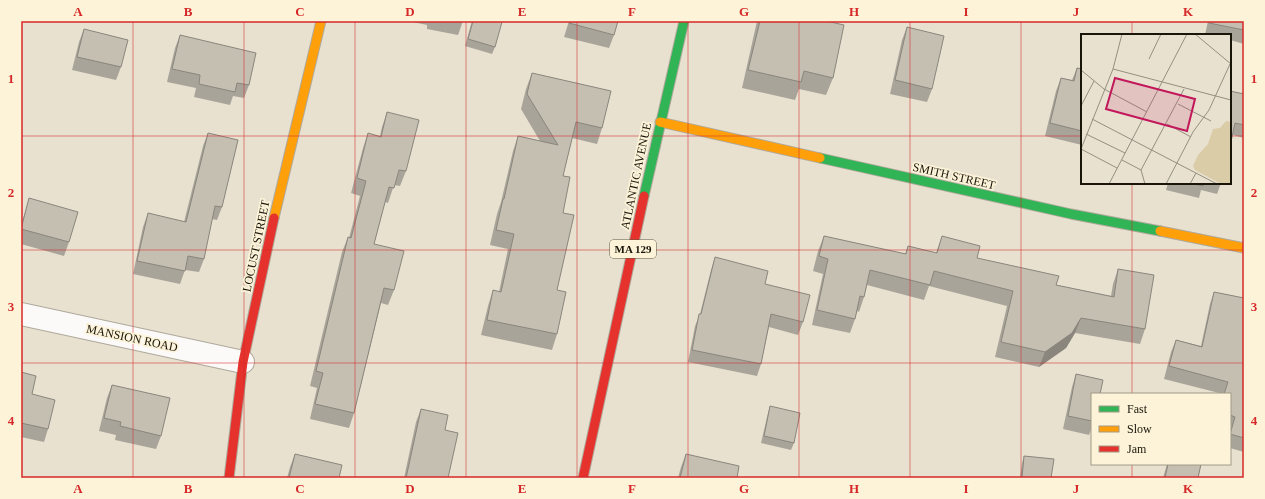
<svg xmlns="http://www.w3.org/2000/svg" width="1265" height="499" font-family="Georgia,serif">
  <rect width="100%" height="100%" fill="#e8e1d0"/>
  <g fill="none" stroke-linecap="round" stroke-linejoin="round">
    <g stroke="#afa99c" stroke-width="24">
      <path id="street" d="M21,314L243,362"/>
    </g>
    <g stroke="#afa99c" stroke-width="11">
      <g id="fast">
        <path d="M820,158L1071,214L1160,231"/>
        <path d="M644,196L684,21"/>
      </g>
    </g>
    <g stroke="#afa99c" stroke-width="11">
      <g id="slow">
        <path d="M660,122L820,158"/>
        <path d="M274,218L321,21"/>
        <path d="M1160,231L1244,248"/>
      </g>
    </g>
    <g stroke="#afa99c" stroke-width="11">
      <g id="jam">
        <path d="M229,478L243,362L274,218"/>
        <path d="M583,478L644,196"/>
      </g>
    </g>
    <use href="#street" stroke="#fcfaf8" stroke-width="22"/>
    <use href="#fast" stroke="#30b455" stroke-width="9"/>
    <use href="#slow" stroke="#ff9f0a" stroke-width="9"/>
    <use href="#jam" stroke="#e5322d" stroke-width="9"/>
  </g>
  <g fill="#a9a499">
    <path d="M408,21H463L458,35L427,29V25Z"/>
    <path d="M472,21H500L495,47L492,54L465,46Z"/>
    <path d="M569,21H618L614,35L609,48L564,37Z"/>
    <path d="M757,21H826L833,78L826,95L799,89L795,100L742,88Z"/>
    <path d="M1208,21H1244V44L1230,40V35H1205Z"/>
    <path d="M907,27L932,89L927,102L890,94L902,40Z"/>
    <path d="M84,29L121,67L116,80L72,70L79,42Z"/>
    <path d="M180,35L249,85L244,98L233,96L230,105L194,97L196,88L167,82L175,48Z"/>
    <path d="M1077,68L1082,69V145L1045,136L1056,91L1061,78L1072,80Z"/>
    <path d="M532,73L602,128L597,144L572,138L563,176V213L557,290V334L552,350L481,335L488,306L493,290L499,292L508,249L490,245L497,214L501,202L513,151L518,136L540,141L521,109L526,89Z"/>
    <path d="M1230,91L1244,94V138L1233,135Z"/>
    <path d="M387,112L406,171L400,186L394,185L388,203L385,202L374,244L394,290L388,305L381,303L354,413L349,428L310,419L317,388L310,386L342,252L348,237L349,238L360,196L351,193L363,148L368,133L380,136L382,127Z"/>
    <path d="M208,133L222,207L217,220L212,219L204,259L199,272L185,270L180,284L133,274L143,227L148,213L184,222L203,146Z"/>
    <path d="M1168,183H1221L1217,194L1201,190L1199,198L1166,190Z"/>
    <path d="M29,198L69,242L64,256L21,244V225L25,212Z"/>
    <path d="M824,236L905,254L908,246L936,253L942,236L977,258L1056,285L1111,296L1113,284L1118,269L1145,329L1140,344L1075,333L1066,348L1039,367L995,357L1007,306L929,286L924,300L867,285L864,297L859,312L857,311L855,319L850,333L812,325L823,274L813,271L818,251Z"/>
    <path d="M715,257L765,284L803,322L798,335L769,327L761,364L757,376L688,362L695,326L700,314L711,270Z"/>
    <path d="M1214,292L1244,298V452L1230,448V394H1223L1164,379L1171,352L1176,340L1201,346L1210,304Z"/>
    <path d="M21,372L48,429L44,442L21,437Z"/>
    <path d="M1076,374L1092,394V427L1089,435L1063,429L1072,387Z"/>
    <path d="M112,385L161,436L156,449L115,440L116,435L99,431L107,398Z"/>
    <path d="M770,406L794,443L791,450L761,443L768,413Z"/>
    <path d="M421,409L445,430L448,478H404L416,422Z"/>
    <path d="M295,454L339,478H287L290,467Z"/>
    <path d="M686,454L737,478H678L681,467Z"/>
    <path d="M1024,456L1051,478H1020L1022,463Z"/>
    <path d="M1167,464H1201L1198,478H1163Z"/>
  </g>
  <path fill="#8a867d" d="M1081,318L1075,333L1066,348L1039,367L1045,352Z"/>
  <g fill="#c5bfb2" stroke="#8a867d">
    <path d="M473,21H500L502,22L495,47L468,39Z"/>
    <path d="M570,21H618L614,35L569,23Z"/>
    <path d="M760,21H826L844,25L833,78L804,71L801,82L748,70Z"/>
    <path d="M1210,21H1244V30L1209,23Z"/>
    <path d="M907,27L944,36L932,89L895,80Z"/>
    <path d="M84,29L128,40L121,67L77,57Z"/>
    <path d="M180,35L256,53L249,85L237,83L235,92L199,84L200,75L172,69Z"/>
    <path d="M1077,68L1082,69V131L1050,123L1061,78L1074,81Z"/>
    <path d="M532,73L611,91L602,128L576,122L563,176L570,177L563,213L574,215L557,290L566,292L557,334L487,320L493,290L501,292L514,234L496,230L503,199H504L518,136L558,145L527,94Z"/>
    <path d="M1230,91L1244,94V125L1235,123L1230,146Z"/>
    <path d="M387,112L419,120L406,171L399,170L394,188L389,187L374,244L404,251L394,290L384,288L354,413L315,404L323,373L316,371L348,237L351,238L366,181L357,178L368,133L381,137Z"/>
    <path d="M208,133L238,140L222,207L215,206L204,259L188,256L185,271L137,261L148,213L186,222Z"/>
    <path d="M1190,183H1204L1203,186Z"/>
    <path d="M29,198L78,212L69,242L21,229Z"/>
    <path d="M824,236L906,254L908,246L937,253L942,236L980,246L977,258L1059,276L1056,285L1114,297L1118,269L1154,275L1145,329L1081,318L1072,333L1045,352L1001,342L1013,291L934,271L930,285L870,270L864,297L860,296L855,319L817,310L828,259L819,256Z"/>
    <path d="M715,257L768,271L765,284L810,295L803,322L771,314L761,364L692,350L699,314H701Z"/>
    <path d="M1214,292L1244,298V438L1230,434L1235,417L1230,415V394H1224L1228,382L1169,366L1176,340L1202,347Z"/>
    <path d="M21,372L36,376L32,394L55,400L48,429L21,423Z"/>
    <path d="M1076,374L1103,380L1100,394H1092V421L1068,416Z"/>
    <path d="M112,385L170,398L161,436L120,426L121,422L104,418Z"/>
    <path d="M770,406L800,413L794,443L764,436Z"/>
    <path d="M421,409L448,415L445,430L458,433L448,478H406Z"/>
    <path d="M295,454L342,465L339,478H289Z"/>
    <path d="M686,454L739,466L737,478H680Z"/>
    <path d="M1024,456L1054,459L1051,478H1022Z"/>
    <path d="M1168,464H1201L1198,478H1165Z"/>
  </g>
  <path fill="none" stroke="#d62828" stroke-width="1" stroke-opacity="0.55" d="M133,21V478M244,21V478M355,21V478M466,21V478M577,21V478M688,21V478M799,21V478M910,21V478M1021,21V478M1132,21V35M21,136H1082M1230,136H1244M1132,183V394M21,250H1244M21,363H1244M1132,464V478"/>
  <g text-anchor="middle" stroke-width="3.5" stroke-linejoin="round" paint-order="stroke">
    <rect fill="#fdf3d9" stroke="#5d5847" stroke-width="1" x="610" y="240" width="46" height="18" rx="3"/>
    <g font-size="11" font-weight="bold" fill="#191509">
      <text x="633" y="253">MA 129</text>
    </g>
    <g font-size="12" fill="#191509" stroke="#fdf3d9">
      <text transform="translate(636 176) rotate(-78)" y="4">ATLANTIC AVENUE</text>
      <text transform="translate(954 176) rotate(13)" y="4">SMITH STREET</text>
      <text transform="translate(256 246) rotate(-78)" y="4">LOCUST STREET</text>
      <text transform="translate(132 338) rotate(12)" y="4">MANSION ROAD</text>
    </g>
  </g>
  <g transform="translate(1081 34)">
    <rect width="150" height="150" fill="#e8e1d0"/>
    <path d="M145,87L150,88V150H140L114,136L112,132L117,121L127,110L132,95L139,94Z" fill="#dacca6"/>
    <path fill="none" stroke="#958f80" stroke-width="1" d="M114,0L150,30M68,25L80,0M32,35L150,66M0,36L23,55L66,78M97,70L130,87M0,72L13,47M11,85L136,150M86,90L110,103M5,100L44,119M0,115L32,35L41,0M0,115L36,134M41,126L60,136M60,136L103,55M60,136L64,150M28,150L106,0M85,150L112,98L128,76L149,30M109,150L115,139"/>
    <path fill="#c2185b" fill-opacity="0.15" stroke="#c2185b" stroke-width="2" d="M34,44L114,65L106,97L25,75Z"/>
    <rect width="150" height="150" fill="none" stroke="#191509" stroke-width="2"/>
  </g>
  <rect width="1265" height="499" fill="none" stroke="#fdf3d9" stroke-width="44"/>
  <rect x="1091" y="393" width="140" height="72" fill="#fdf3d9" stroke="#a29a86"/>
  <rect x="1099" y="406" width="20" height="6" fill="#30b455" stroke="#a29a86"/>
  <text x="1127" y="413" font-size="12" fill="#191509">Fast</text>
  <rect x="1099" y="426" width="20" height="6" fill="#ff9f0a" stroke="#a29a86"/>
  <text x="1127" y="433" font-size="12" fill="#191509">Slow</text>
  <rect x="1099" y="446" width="20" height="6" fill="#e5322d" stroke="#a29a86"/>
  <text x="1127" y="453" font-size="12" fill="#191509">Jam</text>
  <rect x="22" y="22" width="1221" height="455" fill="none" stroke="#d62828" stroke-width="1.5"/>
  <g font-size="13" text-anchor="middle" font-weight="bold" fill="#d62828">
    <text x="78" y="16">A</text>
    <text x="188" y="16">B</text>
    <text x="300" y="16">C</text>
    <text x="410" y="16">D</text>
    <text x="522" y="16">E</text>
    <text x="632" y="16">F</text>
    <text x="744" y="16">G</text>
    <text x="854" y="16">H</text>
    <text x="966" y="16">I</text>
    <text x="1076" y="16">J</text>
    <text x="1188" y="16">K</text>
    <text x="11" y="83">1</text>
    <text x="1254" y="83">1</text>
    <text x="11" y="197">2</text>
    <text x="1254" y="197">2</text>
    <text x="11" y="311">3</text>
    <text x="1254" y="311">3</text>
    <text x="11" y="425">4</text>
    <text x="1254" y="425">4</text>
    <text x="78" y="493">A</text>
    <text x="188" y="493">B</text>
    <text x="300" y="493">C</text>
    <text x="410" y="493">D</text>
    <text x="522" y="493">E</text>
    <text x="632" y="493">F</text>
    <text x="744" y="493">G</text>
    <text x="854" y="493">H</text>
    <text x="966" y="493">I</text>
    <text x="1076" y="493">J</text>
    <text x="1188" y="493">K</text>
  </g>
</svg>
